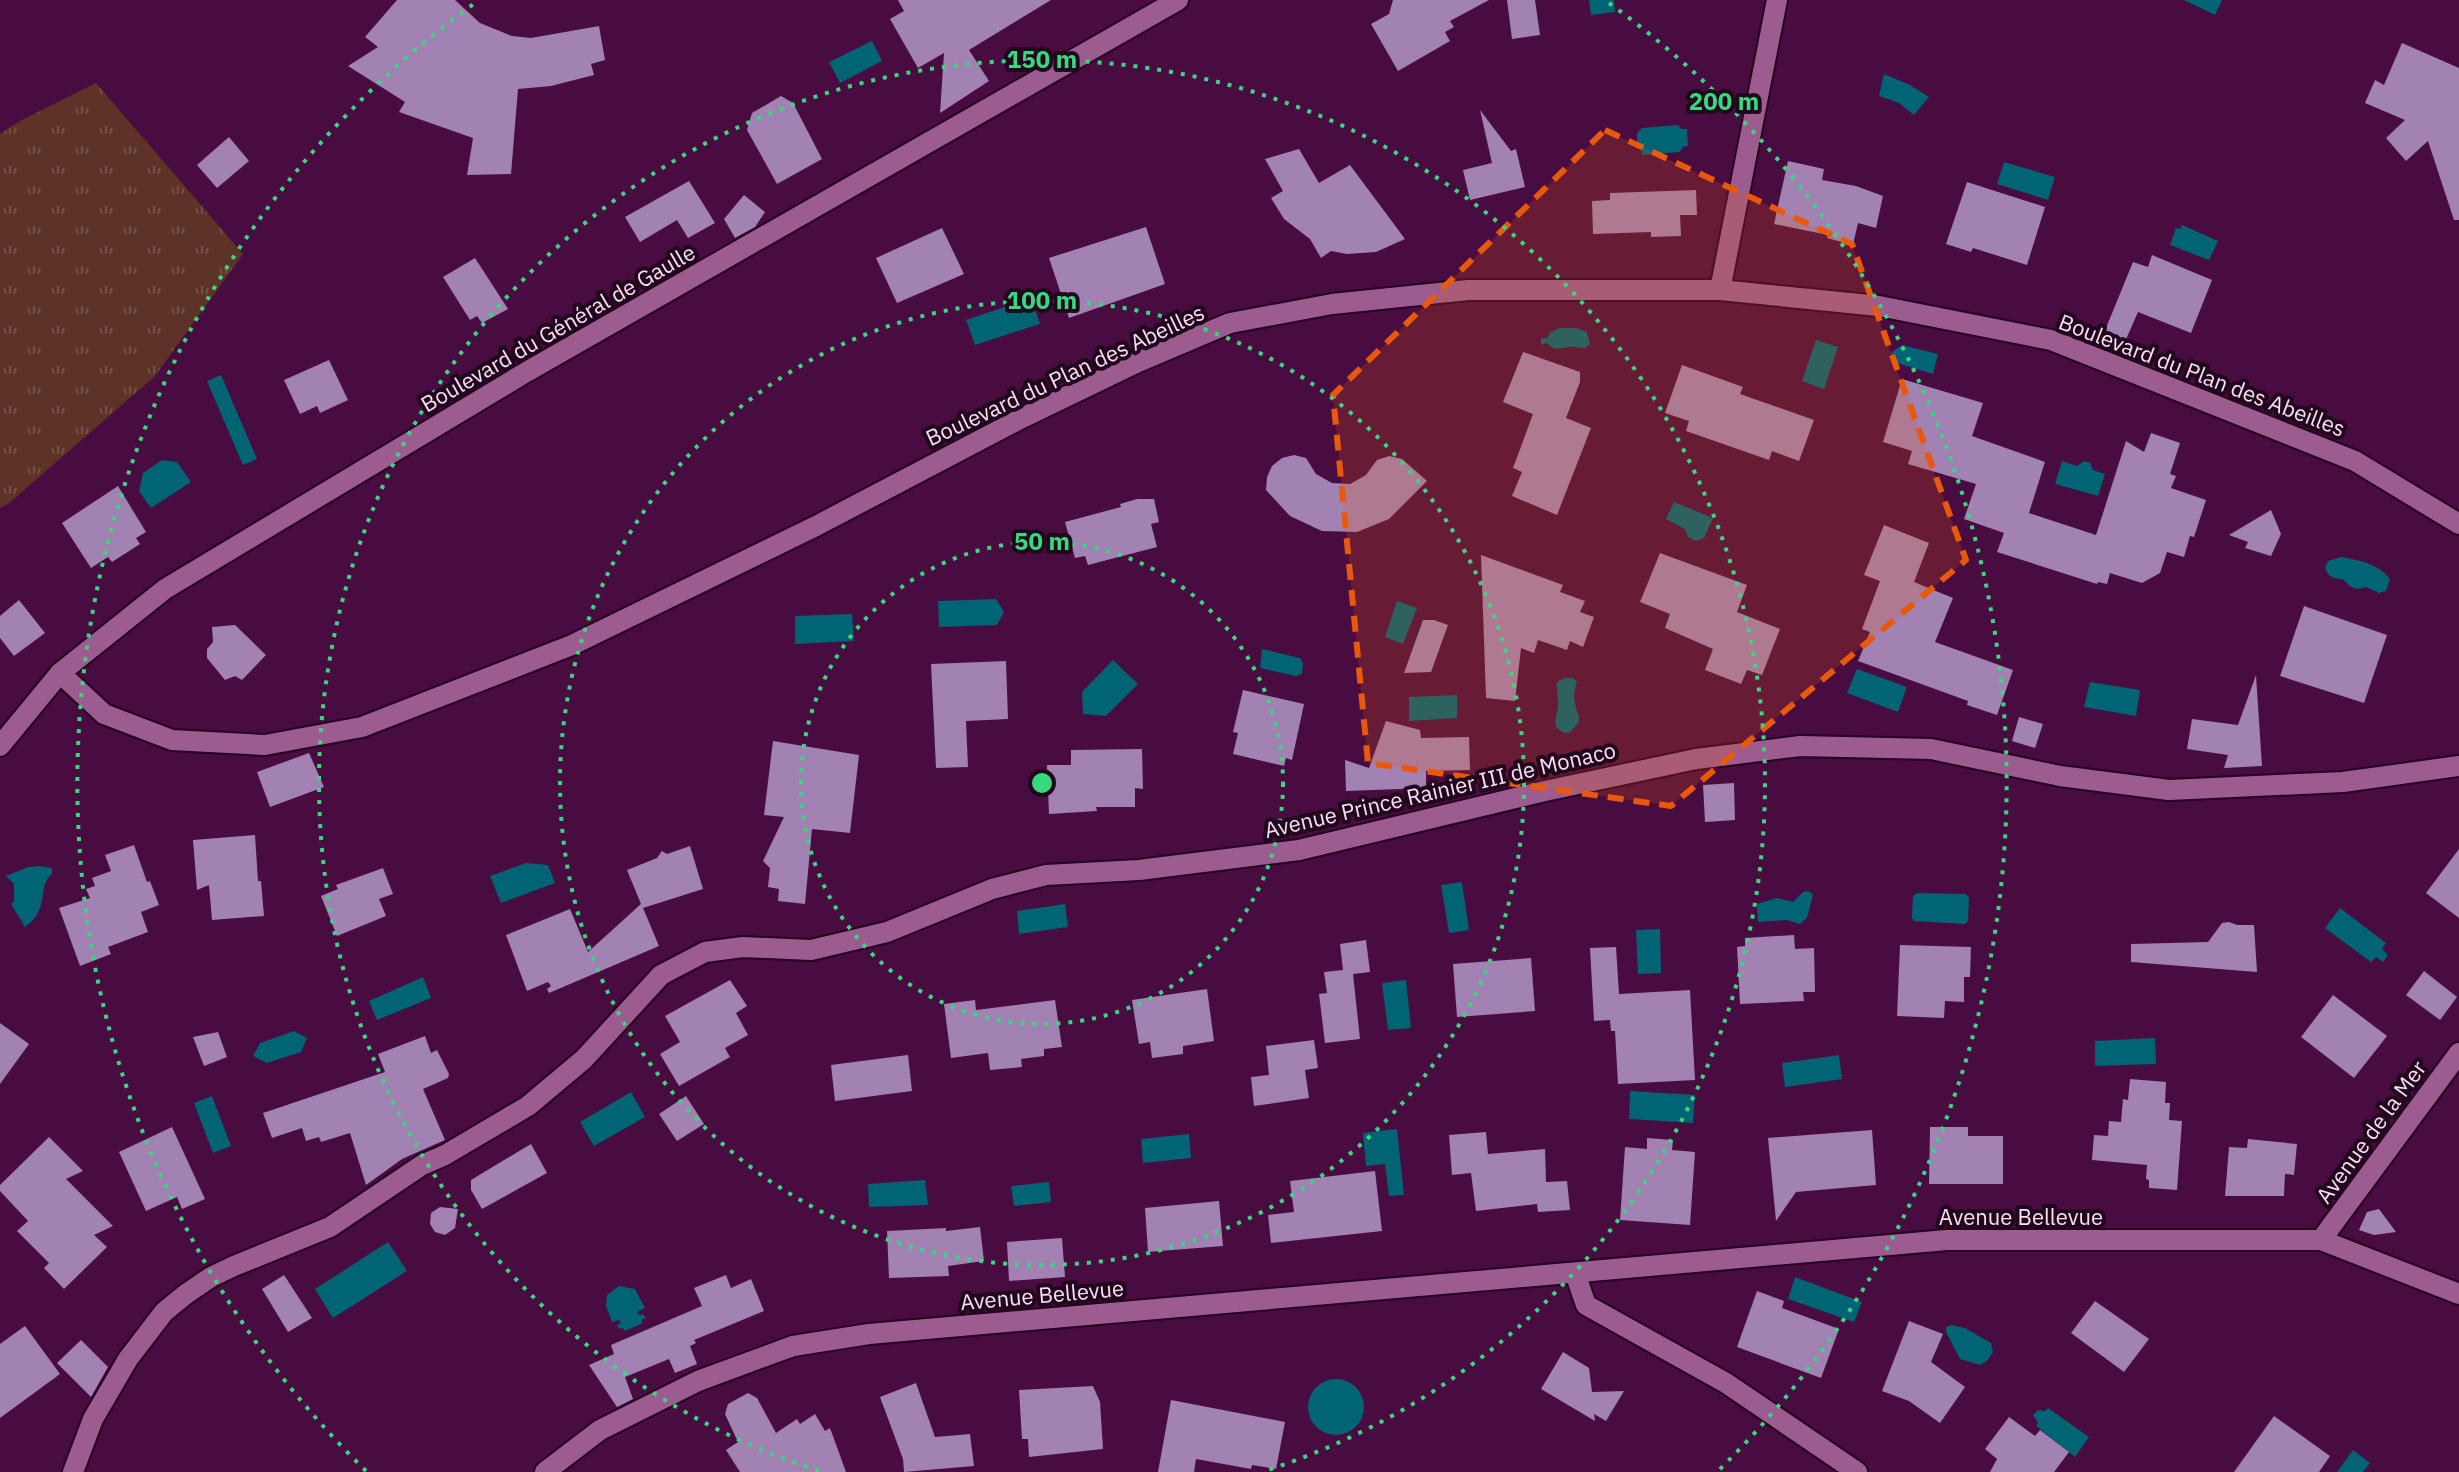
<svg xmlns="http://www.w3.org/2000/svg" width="2459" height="1472" font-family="'IBM Plex Sans',sans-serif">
  <defs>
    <pattern id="grass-tufts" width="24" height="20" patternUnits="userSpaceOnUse" patternTransform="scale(2)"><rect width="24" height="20" fill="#5d3227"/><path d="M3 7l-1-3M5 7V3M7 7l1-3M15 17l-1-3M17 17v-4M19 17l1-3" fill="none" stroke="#754f47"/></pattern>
  </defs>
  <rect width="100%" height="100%" fill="#480c40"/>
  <path fill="url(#grass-tufts)" d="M96,83L243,254L155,376L8,504L0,508V134L22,120Z"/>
  <g fill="#006474">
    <path d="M1589,0H1614L1615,12L1591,15Z"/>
    <path d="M2184,0H2222L2215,15Z"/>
    <path d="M872,41L882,61L840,83L829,62Z"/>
    <path d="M1884,74L1910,85L1929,97L1914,115L1899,103L1879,96Z"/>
    <path d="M1678,125L1681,129H1687L1688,146L1683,147L1680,152L1642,155V149L1637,148V133L1642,128Z"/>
    <path d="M2004,162L2055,177L2048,200L1997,184Z"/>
    <path d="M2182,225L2218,241L2209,260L2170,245L2176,228L2180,229Z"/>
    <path d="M1031,298L1040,324L975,345L966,320Z"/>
    <path d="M1560,328H1576L1587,332L1590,344L1585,348C1580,348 1573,346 1568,347C1558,348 1555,352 1547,343L1541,345V338H1547L1551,332Z"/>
    <path d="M1816,340L1838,347L1824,389L1802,381Z"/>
    <path d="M1902,345L1938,354L1933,374L1897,363L1891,353Z"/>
    <path d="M221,375L257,459L243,465L207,381Z"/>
    <path d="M162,460L177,462L191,482L151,508L139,491L143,473Z"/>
    <path d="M2062,461L2077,466L2084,461L2090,463L2093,470L2105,474L2098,496L2055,484Z"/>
    <path d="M1674,502L1713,518L1704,538L1696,541L1688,537L1685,529L1666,519Z"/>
    <path d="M2341,557C2359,560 2377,563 2390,579L2386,591L2379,593L2366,587C2356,590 2351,589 2344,580C2334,577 2330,580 2325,568L2328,561Z"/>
    <path d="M996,599L1004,612L997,625L939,627L938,601Z"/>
    <path d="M1397,601L1417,608L1403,644L1385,637Z"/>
    <path d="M852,614L854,641L795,644V616Z"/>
    <path d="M1262,649L1300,658L1303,663L1302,674L1296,676L1260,668Z"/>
    <path d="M1113,660L1138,684L1106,716L1083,714L1082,692Z"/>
    <path d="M1857,669L1907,687L1898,712L1847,693Z"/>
    <path d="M1565,678H1573L1577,682C1575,688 1573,696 1575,703C1578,720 1585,718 1569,733L1562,732L1556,727C1554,717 1559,710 1558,701C1558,694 1556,690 1557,682Z"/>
    <path d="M2090,682L2140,690L2136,716L2084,707Z"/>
    <path d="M1457,695V718L1409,721V697Z"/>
    <path d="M526,863L548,865L555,883L501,903L490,876Z"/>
    <path d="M39,866L52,868V874C36,887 51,909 25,927L11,904L14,901V884L6,876L28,867Z"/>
    <path d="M1462,882L1469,930L1449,933L1441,885Z"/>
    <path d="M1809,891L1813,895L1807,918L1800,924L1787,920L1758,922L1757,904L1777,898L1793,902L1803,892Z"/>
    <path d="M1917,893L1966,894L1969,898L1968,921L1965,924L1914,921L1912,918L1913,896Z"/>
    <path d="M1065,904L1068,927L1019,934L1017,911Z"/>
    <path d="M2340,908L2386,943L2382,949L2388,955L2383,962L2376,957L2371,962L2325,928Z"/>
    <path d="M1660,929L1661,973L1638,974L1636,930Z"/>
    <path d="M423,977L431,998L377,1020L369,1001Z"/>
    <path d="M1406,980L1411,1028L1388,1030L1382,983Z"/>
    <path d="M294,1031L307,1038L301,1052L267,1063L253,1056L260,1043Z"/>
    <path d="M2155,1038L2156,1064L2095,1066V1041Z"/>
    <path d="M1839,1055L1842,1079L1785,1087L1782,1063Z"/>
    <path d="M1630,1091L1695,1095L1693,1123L1629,1119Z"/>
    <path d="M631,1092L645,1117L594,1146L580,1122Z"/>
    <path d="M212,1096L231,1146L213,1153L194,1103Z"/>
    <path d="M1397,1129L1404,1195L1389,1196L1385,1164L1366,1166L1363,1133Z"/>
    <path d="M1189,1134L1191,1158L1143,1163L1141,1139Z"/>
    <path d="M925,1180L928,1205L869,1207L868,1184Z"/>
    <path d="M1049,1182L1051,1202L1014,1206L1011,1186Z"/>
    <path d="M388,1242L407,1271L333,1318L315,1289Z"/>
    <path d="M1795,1277L1862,1302L1854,1322L1788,1299Z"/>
    <path d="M619,1286L635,1289L645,1308L637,1312L639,1315L643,1314L646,1318L641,1320L643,1323L625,1331L623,1328L619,1329L617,1325L621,1323L619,1320L612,1322L606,1306L607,1295Z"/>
    <path d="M1951,1325L1965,1328L1991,1343L1993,1352L1987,1361L1980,1365L1960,1359L1946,1332V1327Z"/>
    <circle cx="1336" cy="1407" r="28"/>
    <path d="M2048,1408L2089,1437L2075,1457L2036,1426L2038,1423L2033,1415L2038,1410L2045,1411Z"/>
    <path d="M2353,1450L2370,1463L2363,1472H2337Z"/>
  </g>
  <g fill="#a281b3">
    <path d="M397,0H455L480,23L512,36L531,38L599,26L605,60L591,64L594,75L551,86L518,89L511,174L467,175L473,138L399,112L405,102L348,66L378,47L365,37Z"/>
    <path d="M898,0H1051L969,50L989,81L940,113L944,53L918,68L890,19L904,11Z"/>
    <path d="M1393,0H1489L1450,21L1454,27L1445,32L1450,41L1398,71L1371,24L1389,14Z"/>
    <path d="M1507,0H1535L1540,35L1512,39Z"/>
    <path d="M2402,43L2459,68V220H2454L2428,141L2406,161L2386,138L2405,120L2365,103L2375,80L2384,85Z"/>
    <path d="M781,96L793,103L822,159L777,184L747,130L752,113Z"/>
    <path d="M1480,110L1511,151L1516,149L1525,187L1470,200L1463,170L1492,163Z"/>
    <path d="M229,137L249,161L217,188L197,165Z"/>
    <path d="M1299,149L1319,183L1350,165L1405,239L1376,252L1347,254L1331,251L1321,258L1310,239L1284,219L1271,198L1283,191L1265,159Z"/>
    <path d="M1788,161L1824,169L1822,180L1856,186L1883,196L1876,228L1858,223L1853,245L1827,238L1828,235L1774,224Z"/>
    <path d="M689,181L715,223L688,238L677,220L640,242L625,217Z"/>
    <path d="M1967,182L2045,207L2027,265L1973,248L1971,252L1946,244Z"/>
    <path d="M1696,190L1697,215H1680L1681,236L1651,237V232L1593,234L1592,201L1610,200V193Z"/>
    <path d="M744,195L765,212L755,227L735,238L724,219Z"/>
    <path d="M1146,227L1165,284L1069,318L1049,258Z"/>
    <path d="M942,228L964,274L897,303L876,258Z"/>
    <path d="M2152,255L2212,280L2191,333L2138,312L2120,353L2099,345L2133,262L2148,267Z"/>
    <path d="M475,258L508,309L482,323L477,316L470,320L443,277Z"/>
    <path d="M1523,352L1580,372V382L1566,418L1591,428L1557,515L1512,496L1522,472L1513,468L1533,414L1503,402Z"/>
    <path d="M329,360L348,400L320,413L317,406L300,414L284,380Z"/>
    <path d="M1682,365L1743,387L1740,394L1814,420L1799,461L1772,451L1769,460L1686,431L1689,421L1665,413Z"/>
    <path d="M1902,379L1983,403L1972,436L2045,462L2029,513L2096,535L2126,441L2144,452L2151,433L2180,443L2170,474L2176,476L2171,488L2206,500L2194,537L2190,536L2184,557L2167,552L2160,573L2142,583L2110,573L2107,584L2098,582L2097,584L1997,552L2004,533L1964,519L1976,484L1908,464L1912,451L1883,442Z"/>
    <path d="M1294,455L1306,458L1316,474L1332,483L1350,484L1366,475L1377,460L1389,456L1402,459L1427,481L1389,519L1357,532L1322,531L1290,516L1266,490L1267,477L1272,466L1282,458Z"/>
    <path d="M118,486L146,532L136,538L140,544L112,562L108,557L91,568L62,523Z"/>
    <path d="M1137,499H1154L1159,522L1151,524L1157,547L1088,565L1085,556L1075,558L1065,522L1121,507L1120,504Z"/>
    <path d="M2271,510L2281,534L2271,556L2245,548L2248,542L2229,535Z"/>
    <path d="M1884,525L1929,543L1914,582L1953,598L1935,642L2013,670L1997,715L1967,705L1968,701L1858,661L1870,632L1862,629L1880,581L1864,575Z"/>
    <path d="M1660,553L1747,585L1737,612L1780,629L1762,675L1747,670L1741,684L1705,670L1713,649L1665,628L1670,614L1640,602Z"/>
    <path d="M1481,555L1563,585L1560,592L1585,601L1580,612L1594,617L1583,647L1570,641L1567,650L1538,640L1534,653L1521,648L1515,701L1486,698Z"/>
    <path d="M19,600L45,633L14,656L0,638V616Z"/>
    <path d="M2304,606L2387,635L2364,703L2280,676Z"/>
    <path d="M1423,620H1434L1448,625L1431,672L1404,673Z"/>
    <path d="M235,625L266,655L242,680L235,676L225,680L207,658V649L213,642L212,627Z"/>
    <path d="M1006,661L1008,719L966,721L968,767L936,768L931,664Z"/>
    <path d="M2256,675L2262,766L2224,768L2228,755L2187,749L2192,719L2238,725Z"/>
    <path d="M1243,690L1304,704L1292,760L1286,758L1284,766L1233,754L1238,733L1233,732Z"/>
    <path d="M2019,717L2043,724L2035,748L2012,741Z"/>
    <path d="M1386,721L1420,730L1421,738L1469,737L1470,770L1426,771V788L1346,791L1345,760L1369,768Z"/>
    <path d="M773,741L859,755L850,833L812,829L805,904L778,901L779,889L768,887L770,868L763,861L784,817L764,815Z"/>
    <path d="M1142,749L1143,789L1135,788V807H1096L1097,811L1049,814L1047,765H1071V750Z"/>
    <path d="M309,753L324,787L270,807L257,772Z"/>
    <path d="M1734,783L1735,820L1705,822L1703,785Z"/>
    <path d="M255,835L258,881H261L264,916L212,920L209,885L197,890L193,840Z"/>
    <path d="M134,845L147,882L150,881L159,905L141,912L148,932L108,947L111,954L80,966L59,908L90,898L86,889L95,886L92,878L111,871L105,855Z"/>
    <path d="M690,846L703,889L643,908L659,946L549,993L547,989L551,986L548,982L527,991L506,935L570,909L588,952L641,904L627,870L657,858L662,851L667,854Z"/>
    <path d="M2459,849V918L2426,893Z"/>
    <path d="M383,868L393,894L379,899L386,916L337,936L321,896L338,889L336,885Z"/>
    <path d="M2229,922L2237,925H2254L2257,972L2131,962V944L2208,942L2222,923Z"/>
    <path d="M1794,935L1795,949L1814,948L1815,992H1803L1804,1001L1740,1004L1737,947L1745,946V938Z"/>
    <path d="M1366,940L1370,972L1353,974L1360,1039L1325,1043L1319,994L1327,993L1324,972L1343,970L1340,944Z"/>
    <path d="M1900,945L1971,947L1970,977H1964V1002L1945,1001L1944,1018L1897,1016Z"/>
    <path d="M1616,947L1619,994L1690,990L1695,1080L1618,1084L1615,1031H1611L1610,1020L1594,1021L1590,948Z"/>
    <path d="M1531,958L1535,1011L1457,1017L1453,964Z"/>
    <path d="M2424,971L2457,997L2440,1020L2406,995Z"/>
    <path d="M730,980L747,1006L736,1013L748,1035L725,1048L730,1057L679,1086L660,1054L680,1042L665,1016Z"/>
    <path d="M1207,989L1214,1041L1183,1046V1054L1152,1058L1150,1042L1139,1044L1132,1000Z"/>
    <path d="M2333,995L2387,1036L2354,1078L2301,1037Z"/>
    <path d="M975,1000L976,1010L1055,1000L1062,1047L1044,1049V1056L1021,1059L1022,1067L990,1070L988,1053L951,1058L944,1004Z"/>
    <path d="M0,1023L29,1044L0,1084Z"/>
    <path d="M218,1032L227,1057L204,1066L193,1037Z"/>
    <path d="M425,1036L431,1053L437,1050L449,1074L448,1078L423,1089L445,1140L402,1159L366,1185L350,1133L321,1142L319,1137L306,1141L302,1128L272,1138L263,1113L385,1072L378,1054Z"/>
    <path d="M1314,1040L1318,1068L1305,1070L1309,1098L1254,1106L1251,1077L1269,1075L1266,1046Z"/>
    <path d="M908,1055L912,1091L835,1101L831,1065Z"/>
    <path d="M2130,1079L2166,1082L2165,1103H2170L2169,1120L2182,1121L2177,1190L2149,1188V1180L2146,1179L2147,1165L2092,1160L2094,1135L2108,1136L2109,1121L2121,1122L2123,1099L2128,1100Z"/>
    <path d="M686,1096L704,1124L677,1141L659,1114Z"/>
    <path d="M172,1127L205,1199L182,1209L177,1197L146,1211L119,1152Z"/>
    <path d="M1930,1127H1968V1136H2003V1184H1929Z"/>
    <path d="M1872,1130L1876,1185L1796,1192L1776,1221L1768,1138Z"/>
    <path d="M1486,1132L1488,1154L1545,1149L1546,1182L1567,1181L1570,1210L1538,1212L1537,1204L1476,1211L1471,1173L1452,1175L1449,1135Z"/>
    <path d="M49,1137L83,1171L66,1179L113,1226L94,1235L107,1247L64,1289L44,1268L49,1263L17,1231L28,1221L0,1191V1185Z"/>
    <path d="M1647,1138L1673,1140L1672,1150L1695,1152L1690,1225L1620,1220L1625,1147L1647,1149Z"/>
    <path d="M2248,1139L2297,1144L2294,1175L2285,1174L2284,1196H2225L2229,1147L2247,1148Z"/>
    <path d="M531,1144L547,1173L482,1209L471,1190V1180Z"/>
    <path d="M1375,1171L1382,1231L1271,1243L1268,1215L1294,1212L1290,1181Z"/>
    <path d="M1219,1201L1223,1246L1148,1252L1145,1208Z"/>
    <path d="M440,1207L458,1209L455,1228L445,1235L435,1232L430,1224L431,1213Z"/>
    <path d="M2379,1209L2396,1232L2374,1235L2359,1230L2367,1212Z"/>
    <path d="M980,1227L984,1261L948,1266L949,1276L889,1278L887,1231L946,1228V1231Z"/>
    <path d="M1062,1238L1065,1277L1009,1281L1007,1242Z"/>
    <path d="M284,1275L312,1318L288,1332L262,1289Z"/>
    <path d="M726,1275L731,1288L751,1279L764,1311L694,1340L696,1343L690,1346L697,1364L675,1373L669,1359L625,1377L633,1399L617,1407L589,1365L614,1354L611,1345L702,1306L694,1288Z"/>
    <path d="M1757,1291L1784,1301L1782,1308L1839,1329L1821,1378L1737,1347Z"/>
    <path d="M2095,1301L2149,1339L2124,1372L2071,1333Z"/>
    <path d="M1909,1321L1943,1334L1931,1362L1965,1387L1940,1423L1909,1401L1882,1391Z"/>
    <path d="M25,1326L60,1374L0,1418V1344Z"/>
    <path d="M81,1340L108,1367L91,1397L57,1363Z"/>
    <path d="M1563,1352L1589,1368L1592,1392L1624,1391L1606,1421L1594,1414L1595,1421L1541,1389Z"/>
    <path d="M916,1383L935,1437L970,1434L974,1466L904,1472L903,1459L880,1397Z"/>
    <path d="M1093,1386L1100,1402L1103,1449L1029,1457L1028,1439H1022L1019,1390Z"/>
    <path d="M748,1393L757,1398L776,1433L797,1419L800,1424L815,1414L825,1431L830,1428L846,1472H740L726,1450L738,1442L725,1414L728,1404Z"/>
    <path d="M1171,1400L1285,1422L1276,1469L1252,1465L1251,1469L1196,1459L1194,1472H1158Z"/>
    <path d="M2274,1416L2330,1456L2319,1472H2234Z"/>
    <path d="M2009,1417L2035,1436L2040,1430L2069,1452L2054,1472H1990L1997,1459L1985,1449Z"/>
  </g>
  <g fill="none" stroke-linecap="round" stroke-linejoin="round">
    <g stroke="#270022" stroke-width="24">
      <g id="minor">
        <path d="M1720,290L1777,0"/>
        <path d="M60,673L104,714L172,740L265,745L362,727L572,645L816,526L1020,419L1138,362L1230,323L1332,304L1468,290H1720L1879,306L2051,340L2355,461L2459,524"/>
        <path d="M0,746L60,673L165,589L528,371L1178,0"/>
        <path d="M2321,1240L2459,1053"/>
        <path d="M1575,1273L1586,1305L1726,1383L1857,1472"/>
        <path d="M73,1472L93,1419L128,1359L164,1312L186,1294L211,1277L234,1266L330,1227L422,1165L445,1155L528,1106L584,1059L661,975L705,952L743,947L811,950L887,932L992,889L1046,875L1139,870L1299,850L1545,791L1696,759L1800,746L1931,749L2060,776L2169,790L2343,782L2459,766"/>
        <path d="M545,1472L600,1430L698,1381L793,1346L869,1334L1947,1240H2321L2459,1294"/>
      </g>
    </g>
    <use href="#minor" stroke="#9c5c90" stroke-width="20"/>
  </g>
  <path fill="#e8590c" fill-opacity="0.2" stroke="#e8590c" stroke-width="6" stroke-dasharray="16 10" stroke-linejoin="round" d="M1605,130L1852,244L1966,560L1671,806L1368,763L1333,395Z"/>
  <g fill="none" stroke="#37d880" stroke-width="4" stroke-dasharray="4 8">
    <circle cx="1042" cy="783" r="241"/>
    <circle cx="1042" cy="783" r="482"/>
    <path d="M819 1471A723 723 0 1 1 1265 1471"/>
    <path d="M366 1471A964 964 0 0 1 475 3M1609 3A964 964 0 0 1 1718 1471"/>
  </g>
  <g text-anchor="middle" stroke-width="8" stroke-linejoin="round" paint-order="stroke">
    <g font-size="22" fill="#fcdff5" stroke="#21081d">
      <text transform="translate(558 328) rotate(-30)" y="8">Boulevard du Général de Gaulle</text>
      <text transform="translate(1065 375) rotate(-25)" y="8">Boulevard du Plan des Abeilles</text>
      <text transform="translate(2202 375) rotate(21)" y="8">Boulevard du Plan des Abeilles</text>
      <text transform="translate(1440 790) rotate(-13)" y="8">Avenue Prince Rainier III de Monaco</text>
      <text transform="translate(2371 1132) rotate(-54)" y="8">Avenue de la Mer</text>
      <text x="2021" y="1225">Avenue Bellevue</text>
      <text transform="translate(1042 1295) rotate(-5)" y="8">Avenue Bellevue</text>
    </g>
  </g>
  <circle cx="1042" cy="783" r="12" fill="#37d880" stroke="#21081d" stroke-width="4"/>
  <g font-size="24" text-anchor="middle" font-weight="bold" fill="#37d880" stroke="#21081d" stroke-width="8" stroke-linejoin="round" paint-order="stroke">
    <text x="1042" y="68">150 m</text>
    <text x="1724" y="110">200 m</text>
    <text x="1042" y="309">100 m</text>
    <text x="1042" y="550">50 m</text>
  </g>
</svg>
